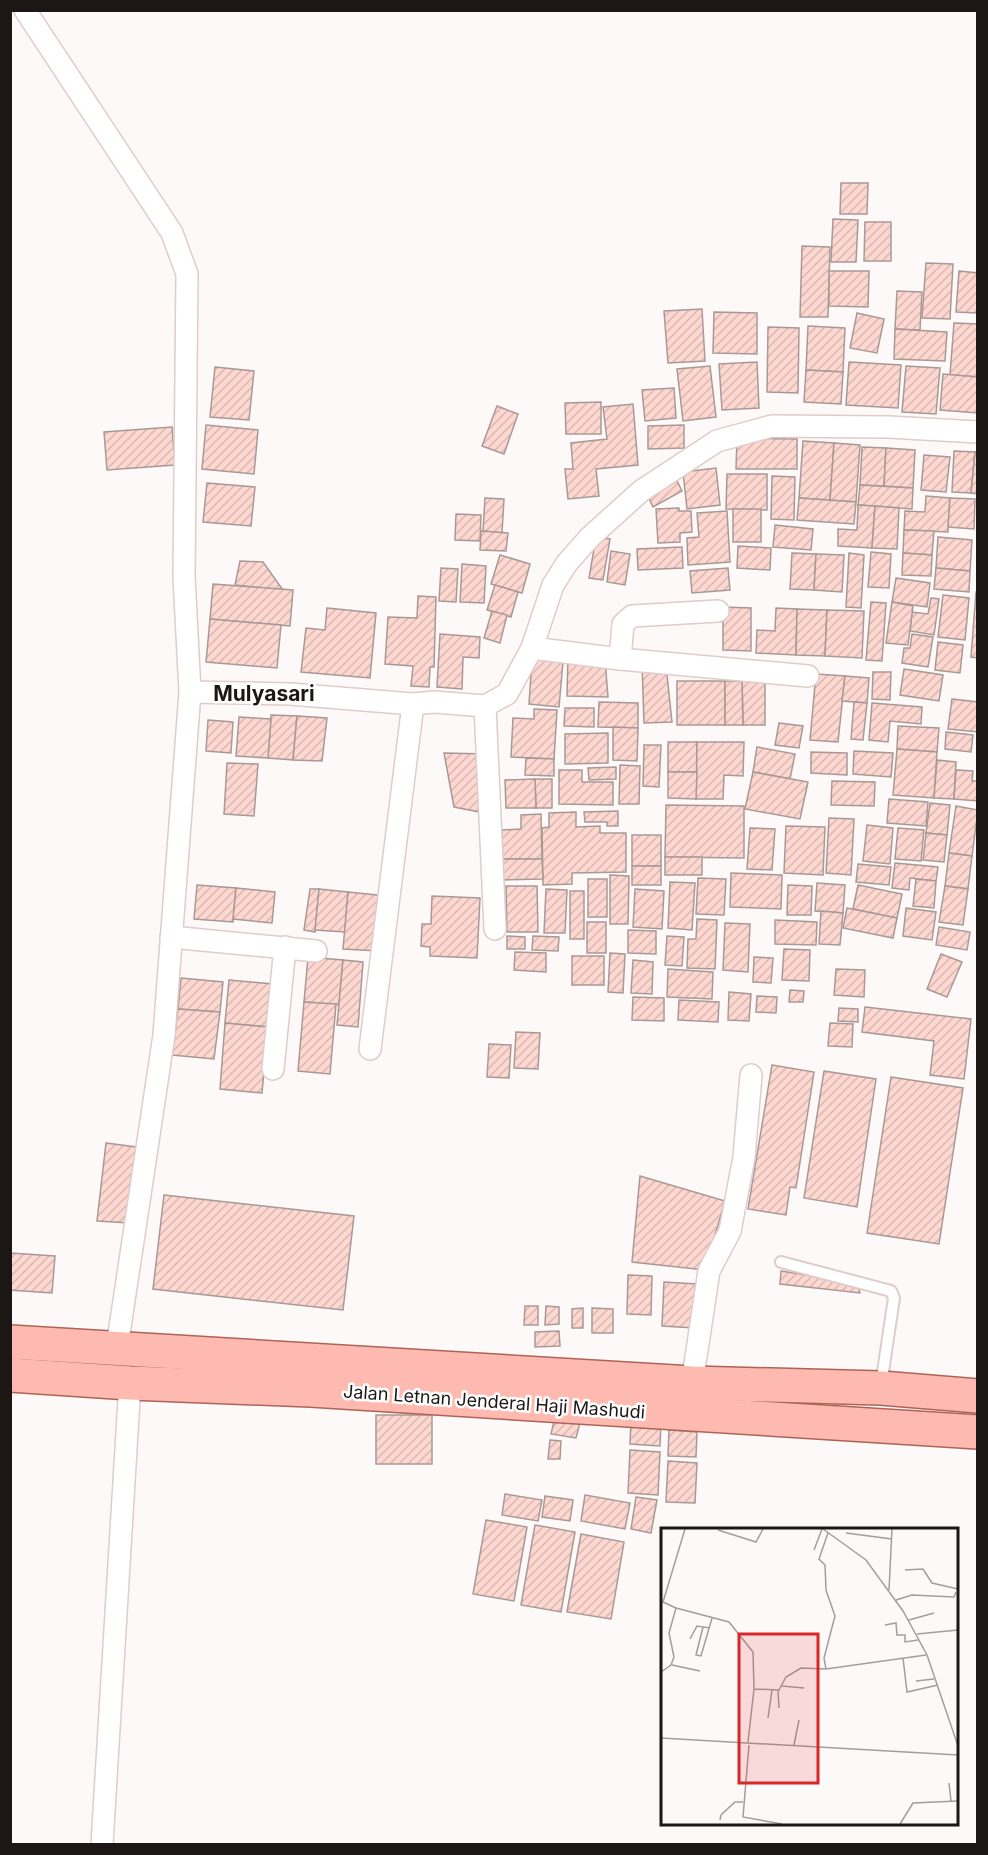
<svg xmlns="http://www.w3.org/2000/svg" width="988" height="1855" font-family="Inter,sans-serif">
  <defs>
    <pattern id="building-hatch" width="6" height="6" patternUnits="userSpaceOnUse" patternTransform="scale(1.5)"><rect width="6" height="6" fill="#fed7d0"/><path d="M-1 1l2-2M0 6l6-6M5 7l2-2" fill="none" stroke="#d9b8b2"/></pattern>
  </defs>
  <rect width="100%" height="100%" fill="#fdf9f8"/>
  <g fill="url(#building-hatch)" stroke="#a99996" stroke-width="1.5">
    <path d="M841,183H868L867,214H840Z"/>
    <path d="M833,219L858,220L856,262H831Z"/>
    <path d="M865,222H891V261H864Z"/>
    <path d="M802,246L830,247L828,317H800Z"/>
    <path d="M926,263L953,264L950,319L922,318Z"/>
    <path d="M829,271H869L868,307L829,306Z"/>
    <path d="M959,271L978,273V313L956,312Z"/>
    <path d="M897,291L922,292L920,330L895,329Z"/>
    <path d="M702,309L705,361L668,363L664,311Z"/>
    <path d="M714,312L757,313V354L713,353Z"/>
    <path d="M857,313L884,319L877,353L850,348Z"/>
    <path d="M954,323L978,324V377L950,375Z"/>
    <path d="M808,326L845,328L843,372L806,370Z"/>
    <path d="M768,327L799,328L798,393L767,392Z"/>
    <path d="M895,329L947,332L945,361L894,359Z"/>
    <path d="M757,362L759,408L722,410L719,364Z"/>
    <path d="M849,362L901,365L898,408L846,405Z"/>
    <path d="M710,366L716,417L683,421L677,369Z"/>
    <path d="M906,366L940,368L936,414L902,412Z"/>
    <path d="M215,367L254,371L249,420L210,417Z"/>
    <path d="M806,370L843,372L841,404L804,402Z"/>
    <path d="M943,374L978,377V413L940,410Z"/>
    <path d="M674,388L676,418L645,421L642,390Z"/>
    <path d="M601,402V434H566L565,403Z"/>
    <path d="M633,404L638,465L596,469L599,496L568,499L565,469H573L571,443L607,439L603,407Z"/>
    <path d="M497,406L518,414L504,454L482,446Z"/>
    <path d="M206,425L258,430L254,474L202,469Z"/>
    <path d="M684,425V448L648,449V426Z"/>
    <path d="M172,427L175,465L107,470L104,432Z"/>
    <path d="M737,438L797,439V469H736Z"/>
    <path d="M803,441L834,443L830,500L799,498Z"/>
    <path d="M834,443L860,445L856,502L830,500Z"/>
    <path d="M862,447L886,448L884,486L860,485Z"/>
    <path d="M886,448L915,450L913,488L884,486Z"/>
    <path d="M954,451L975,452L971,493L952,492Z"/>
    <path d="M975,452L978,453V494L971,493Z"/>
    <path d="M924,455L950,457L946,492L921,490Z"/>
    <path d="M716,468L720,505L687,509L683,472Z"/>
    <path d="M727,474H767V510L726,509Z"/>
    <path d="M772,476L795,477L794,520L771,519Z"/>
    <path d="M675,477L682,491L653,507L646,492Z"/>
    <path d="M207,483L255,487L251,526L203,522Z"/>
    <path d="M860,485L913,488L912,509L858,505Z"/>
    <path d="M926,496L950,498L948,532L904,530L905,511L925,512Z"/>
    <path d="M485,498L504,499L502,533L483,531Z"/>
    <path d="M799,498L856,502L854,524L797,520Z"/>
    <path d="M950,498L975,499L974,529L948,527Z"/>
    <path d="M858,505L875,506L872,548L838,546V529L857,530Z"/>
    <path d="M875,506L899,508L897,549L872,548Z"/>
    <path d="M679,508V511H691L692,532L680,533V542L658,543L656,509Z"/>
    <rect x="733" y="509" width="28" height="33"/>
    <path d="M727,511L730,562L688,565L687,538L699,537L697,513Z"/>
    <path d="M456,514L481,515L480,541L455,540Z"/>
    <path d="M775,525L813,529L811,550L773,547Z"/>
    <path d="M904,530L934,531L932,555L903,553Z"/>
    <path d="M481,531L508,533L506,551L480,550Z"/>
    <path d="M596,537L610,539L603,580L589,578Z"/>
    <path d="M938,537L972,540L970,571L936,568Z"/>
    <path d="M738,546L771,548L770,570L737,568Z"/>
    <path d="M682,547L683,568L638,570L637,549Z"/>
    <path d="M611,551L630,554L625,585L607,582Z"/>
    <path d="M871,552L891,554L889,588L868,587Z"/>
    <path d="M792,553L816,554L814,590L790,589Z"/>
    <path d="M849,553L864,555L861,608L846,607Z"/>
    <path d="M903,553L932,555L931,576L902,575Z"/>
    <path d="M816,554L844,555L842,592L814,590Z"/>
    <path d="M500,555L530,564L522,593L491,584Z"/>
    <path d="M240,561L263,562L283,590L235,585Z"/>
    <path d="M462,564L486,566L484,603L460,602Z"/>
    <path d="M441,568L458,569L456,602L439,601Z"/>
    <path d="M728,568L730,590L692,593L690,571Z"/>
    <path d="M936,568L970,571L969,592L934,589Z"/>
    <path d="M896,578L930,583L927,607L892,602Z"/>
    <path d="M213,584L293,590L290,626L210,619Z"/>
    <path d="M495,585L518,592L511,617L487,610Z"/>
    <path d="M976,592H978V658L971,657Z"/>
    <path d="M943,595L969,598L965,640L938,637Z"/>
    <path d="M418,596L436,597L434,667H430L429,687L411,686L413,666L385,664L388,617L417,618Z"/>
    <path d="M931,598L939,599L934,635L910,631L912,612L928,614Z"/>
    <path d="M871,602L886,603L882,661L866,660Z"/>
    <path d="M892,602L913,606L908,645L886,643Z"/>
    <path d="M723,607L751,608V651L723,650Z"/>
    <path d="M327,608L376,613L370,678L301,672L306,628L325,630Z"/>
    <path d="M776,608L797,609L796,655L756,653L757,630L775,631Z"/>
    <path d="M797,609L827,610L825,656L796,655Z"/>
    <path d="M827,610L864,611L862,658L825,656Z"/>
    <path d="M492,611L507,615L500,643L484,638Z"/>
    <path d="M210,619L281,625L277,668L206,662Z"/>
    <path d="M440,634L480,637L479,658L463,657L462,689L437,687Z"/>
    <path d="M912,634L933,637L928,667L902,663L904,648H910Z"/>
    <path d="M938,642L963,645L960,673L935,670Z"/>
    <path d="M568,654L605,660L608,697L567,696Z"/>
    <path d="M532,659L563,662L559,707L529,704Z"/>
    <path d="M642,663L666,666L672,722L644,723Z"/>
    <path d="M904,669L943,675L939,701L900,695Z"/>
    <path d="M873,672H891L890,700L872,699Z"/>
    <path d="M816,674L845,676L838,742L810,740Z"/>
    <path d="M845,676L869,678L867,703L842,701Z"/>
    <path d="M742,677H765V725H743Z"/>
    <rect x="677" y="681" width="48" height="44"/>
    <path d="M725,681H742L743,725H725Z"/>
    <path d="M952,699L978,702V732L948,729Z"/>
    <path d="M599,702L638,703V728L598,727Z"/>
    <path d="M854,702L867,703L863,740L851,739Z"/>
    <path d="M872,703L922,707L921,724L890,721L888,742L869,740Z"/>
    <path d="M565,708H594V727L564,726Z"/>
    <path d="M534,709L557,710L554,759L511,757L513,718L534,719Z"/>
    <path d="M271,715L297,716L293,760L268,758Z"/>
    <path d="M297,716L327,718L322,761L293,760Z"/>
    <path d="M239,717L271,719L268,758L236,756Z"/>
    <path d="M208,720L233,722L231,753L206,751Z"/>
    <path d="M779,723L803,726L799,748L775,745Z"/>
    <path d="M898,726L939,728L937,752L897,749Z"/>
    <path d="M613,727L638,728L637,761L613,760Z"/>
    <path d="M946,732L973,735L971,752L945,749Z"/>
    <path d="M608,733V763L565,764V734Z"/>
    <rect x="668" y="742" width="29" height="30"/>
    <path d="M697,742H744L743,776L724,775L723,799H696Z"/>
    <path d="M644,745H661L659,787L643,786Z"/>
    <path d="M757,747L795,754L790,779L753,772Z"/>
    <path d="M897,749L937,752L934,798L893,795Z"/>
    <path d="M854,751L893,753L891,777L853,774Z"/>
    <path d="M811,752L847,753V775L811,773Z"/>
    <path d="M444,753L485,754V813L454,807Z"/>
    <path d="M526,758L554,759V776L525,775Z"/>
    <path d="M937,760L956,762L954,799L934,798Z"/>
    <path d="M227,763L258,764L254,816L224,814Z"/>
    <path d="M620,765L640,766L639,804H619Z"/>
    <path d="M616,767V779L589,780L588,768Z"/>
    <path d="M559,770H582V782H613V805L559,804Z"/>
    <path d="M956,770L973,771L972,781H978V801L954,799Z"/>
    <path d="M668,772H697L696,799L668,798Z"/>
    <path d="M753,772L808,782L800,819L745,809Z"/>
    <path d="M535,779H552V808H536Z"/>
    <path d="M535,779L536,808H506L505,780Z"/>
    <path d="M832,781L875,782L874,806L831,805Z"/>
    <path d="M889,799L928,802L926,826L887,823Z"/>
    <path d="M930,803L950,805L947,835L926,833Z"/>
    <path d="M666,805L744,806V858L665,857Z"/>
    <path d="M956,806L978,810L972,856L949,853Z"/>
    <path d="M618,811V826H607V822H585L584,812Z"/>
    <path d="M576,812V827L600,826V833H626V872L572,873V884L543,885L542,828L549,827V813Z"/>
    <path d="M541,814L542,859H502V830L521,829V815Z"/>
    <path d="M829,818L854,819L851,875L826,873Z"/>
    <path d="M867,825L893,828L890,864L863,861Z"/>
    <path d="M786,826L825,827L823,875L784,873Z"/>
    <path d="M750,828L775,829L772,870L747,869Z"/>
    <path d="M898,828L924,830L921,861L895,859Z"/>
    <path d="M926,833L947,835L944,862L923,860Z"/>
    <rect x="632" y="835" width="29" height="31"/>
    <path d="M949,853L972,856L968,889L945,886Z"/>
    <rect x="665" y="857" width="37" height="18"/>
    <path d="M502,859H542L543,879L502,880Z"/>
    <path d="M895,863L938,867L936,881L910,878L909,890L892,888Z"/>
    <path d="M858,864L891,867L889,885L856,882Z"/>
    <rect x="632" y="866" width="29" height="19"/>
    <path d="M731,873L782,875L781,909L730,907Z"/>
    <path d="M610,875L629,876L628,924H610Z"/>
    <path d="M698,878L726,879L724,915L696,914Z"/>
    <rect x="588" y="879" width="19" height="38"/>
    <path d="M916,879L936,881L934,908L913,906Z"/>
    <path d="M670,882L695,883L692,930L668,928Z"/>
    <path d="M817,883L845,885L843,913L815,911Z"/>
    <path d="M197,885L236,888L233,922L194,919Z"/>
    <path d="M788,885L812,886L811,915H787Z"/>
    <path d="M858,885L902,894L897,918L853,909Z"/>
    <path d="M506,886H537L538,932H507Z"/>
    <path d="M945,886L968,889L963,925L939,922Z"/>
    <path d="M236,888L275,892L272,923L233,919Z"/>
    <path d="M310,889H319L315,932L304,930Z"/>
    <path d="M319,889L348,892L345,932L315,930Z"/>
    <path d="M546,889L567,890L565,933H544Z"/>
    <path d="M635,889L664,891L662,929L633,927Z"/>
    <rect x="570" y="891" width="14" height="48"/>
    <path d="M348,892L386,896L379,951L343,949Z"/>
    <path d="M432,896L480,898L477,958L430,956V947L421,946L422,924H431Z"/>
    <path d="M847,908L897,918L893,938L843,928Z"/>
    <path d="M906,908L936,912L932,940L903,936Z"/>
    <path d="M821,911L843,913L840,945L819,944Z"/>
    <path d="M697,919L717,920L715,969L687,968L688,939H696Z"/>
    <path d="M775,920L817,922L816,945L775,944Z"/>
    <rect x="587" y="922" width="19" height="31"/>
    <path d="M725,923L750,924L748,972L723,970Z"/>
    <path d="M939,927L970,932L967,950L936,945Z"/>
    <path d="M628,930L656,931V954L628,953Z"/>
    <path d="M507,936L525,937V949H507Z"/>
    <path d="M533,936L559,937L558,951L532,950Z"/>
    <path d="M667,936L684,937L682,966L665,965Z"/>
    <path d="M784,949L810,950L809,981L782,980Z"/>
    <path d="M515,952L546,953V972L514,970Z"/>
    <path d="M610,953L625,954L623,993L608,992Z"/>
    <path d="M941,954L962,962L947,997L927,989Z"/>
    <rect x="572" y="956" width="32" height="29"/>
    <path d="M308,957L343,960L339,1005L304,1002Z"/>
    <path d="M754,957L773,958L771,983L753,982Z"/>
    <path d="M343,960L363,962L358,1027L337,1025Z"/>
    <path d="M633,960L653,962L652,994L631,993Z"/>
    <path d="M668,969L713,972L712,999L667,997Z"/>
    <path d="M836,969L865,970L864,997L834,995Z"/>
    <path d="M181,978L223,982L220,1012L178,1009Z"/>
    <path d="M229,980L273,984L269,1027L225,1023Z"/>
    <path d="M790,990L804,991L803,1002H789Z"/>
    <path d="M729,992L751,994L749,1021L728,1020Z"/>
    <path d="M757,996L777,997L776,1013L756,1012Z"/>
    <path d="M633,997L664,998V1021L632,1020Z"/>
    <path d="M679,1000L719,1002L718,1022L678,1020Z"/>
    <path d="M304,1002L336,1004L330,1074L298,1071Z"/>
    <path d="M865,1007L971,1019L964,1079L930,1075L934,1041L862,1032Z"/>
    <path d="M839,1008L858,1009V1022L838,1021Z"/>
    <path d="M178,1009L220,1012L214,1059L172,1055Z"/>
    <path d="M225,1023L268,1027L262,1093L220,1089Z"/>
    <path d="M830,1023L853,1024L852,1047L828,1046Z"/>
    <path d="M516,1032L540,1033L538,1069L514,1068Z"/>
    <path d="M489,1044L511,1045L509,1078L487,1077Z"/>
    <path d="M772,1065L814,1072L796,1188L790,1187L786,1215L748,1209Z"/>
    <path d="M824,1071L876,1079L857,1207L804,1198Z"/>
    <path d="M891,1077L963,1088L939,1244L867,1233Z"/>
    <path d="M106,1143L144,1148L130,1223L97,1221Z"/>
    <path d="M640,1176L725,1201L705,1270L632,1262Z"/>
    <path d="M164,1195L354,1216L343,1310L153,1289Z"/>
    <path d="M10,1253L55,1256L52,1293L10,1290Z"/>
    <path d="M781,1271L857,1283L860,1293L780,1284Z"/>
    <path d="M628,1275L652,1276L651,1315L627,1314Z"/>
    <path d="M664,1282L697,1284L695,1328L662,1326Z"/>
    <path d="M525,1306H538V1325H524Z"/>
    <path d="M546,1306L559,1307V1324L545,1325Z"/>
    <path d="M583,1308V1328H572V1309Z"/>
    <path d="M592,1308L613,1309V1333H592Z"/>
    <path d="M559,1331L560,1346L535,1347V1332Z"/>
    <rect x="376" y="1415" width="56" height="49"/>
    <path d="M555,1417L581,1419L576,1438L551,1434Z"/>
    <path d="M631,1420L661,1421L660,1446L630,1444Z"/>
    <path d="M669,1430L697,1432L696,1457L668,1456Z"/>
    <path d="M550,1440L561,1441L560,1459H548Z"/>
    <path d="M630,1450L660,1452L658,1495L628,1493Z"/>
    <path d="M668,1461L697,1463L695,1503L666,1502Z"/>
    <path d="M505,1494L542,1500L538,1521L502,1515Z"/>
    <path d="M585,1495L630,1503L625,1529L581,1521Z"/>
    <path d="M545,1496L573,1500L570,1521L542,1517Z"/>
    <path d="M636,1497L657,1500L651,1533L631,1529Z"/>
    <path d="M486,1520L527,1527L514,1601L473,1594Z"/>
    <path d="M535,1525L575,1532L561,1612L521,1605Z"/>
    <path d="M581,1534L624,1542L611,1619L567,1612Z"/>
  </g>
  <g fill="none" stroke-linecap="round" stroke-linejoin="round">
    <g stroke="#decdca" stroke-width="14">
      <path id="service" d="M781,1262L891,1291L894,1298L881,1385"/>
    </g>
    <g stroke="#decdca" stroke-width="24">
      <g id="minor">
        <path d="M25,10L172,233L187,274L184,577L190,692L164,1035L117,1347"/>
        <path d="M532,648L620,659L808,676"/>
        <path d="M620,659L623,624L632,616L718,611"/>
        <path d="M190,692L290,694L413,704L434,702L485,706L507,694L532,648L553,585L567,563L590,537L641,491L717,441L772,426L888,427L978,432"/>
        <path d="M485,706L495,929"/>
        <path d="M171,937L316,951"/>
        <path d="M370,1049L413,704"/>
        <path d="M273,1069L285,947"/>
        <path d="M692,1383L709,1271L730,1231L744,1157L751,1075"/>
        <path d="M102,1844L130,1383"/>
      </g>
    </g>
    <g stroke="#ae6357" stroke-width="36">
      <g id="primary">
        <path d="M10,1342L692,1383L881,1388L978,1396"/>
        <path d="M10,1375L130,1383L311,1390L978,1432"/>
      </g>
    </g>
    <use href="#service" stroke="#fff" stroke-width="10"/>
    <use href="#minor" stroke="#fff" stroke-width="21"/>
    <use href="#primary" stroke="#febab0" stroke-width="33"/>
  </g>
  <g text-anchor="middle" stroke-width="5" stroke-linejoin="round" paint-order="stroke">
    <g font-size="18" fill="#1c1615" stroke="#fff">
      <text transform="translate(494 1402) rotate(4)" y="6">Jalan Letnan Jenderal Haji Mashudi</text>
    </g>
    <g font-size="21" font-weight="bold" fill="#1c1615" stroke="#fff">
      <text x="264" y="701">Mulyasari</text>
    </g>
  </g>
  <g transform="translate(661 1528)">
    <rect width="297" height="297" fill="#fdf9f8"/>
    <path fill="none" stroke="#a39e9d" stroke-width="1.5" d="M162,1L205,32L242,83L266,127L297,218M57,2L95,14L102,1M185,5L231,11M153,22L161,1M244,42L262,41L271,55L297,61M228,62L231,1M235,72L251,67L293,69L295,64M15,80L68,94L92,124L93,161L87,214M248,92L273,85M224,97L235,95L236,107H244V114L257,112M42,99L35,127L40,128L51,90M256,106L297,102M29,111L36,98L49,100M242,130L246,164L277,157M11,137L39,143M165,141L163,130L174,88L165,62L164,37L158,31L167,5M0,144L10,137L13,129L8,105L15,80L2,74L24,1M255,153L273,151M121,158L143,160M93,161L118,162L125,149L140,140L165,141L265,127M117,162L118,180M107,190L111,162M0,210L297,227M88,217L82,289L121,296M133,217L138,192M288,255L290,273M59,292L60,287L74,274H82M239,296L252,275L297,273"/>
    <path fill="#d62828" fill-opacity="0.15" stroke="#d62828" stroke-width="3" d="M78,106H157V255H78Z"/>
    <rect width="297" height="297" fill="none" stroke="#1c1615" stroke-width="3"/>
  </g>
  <rect width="988" height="1855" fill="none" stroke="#1c1615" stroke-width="24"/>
</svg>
